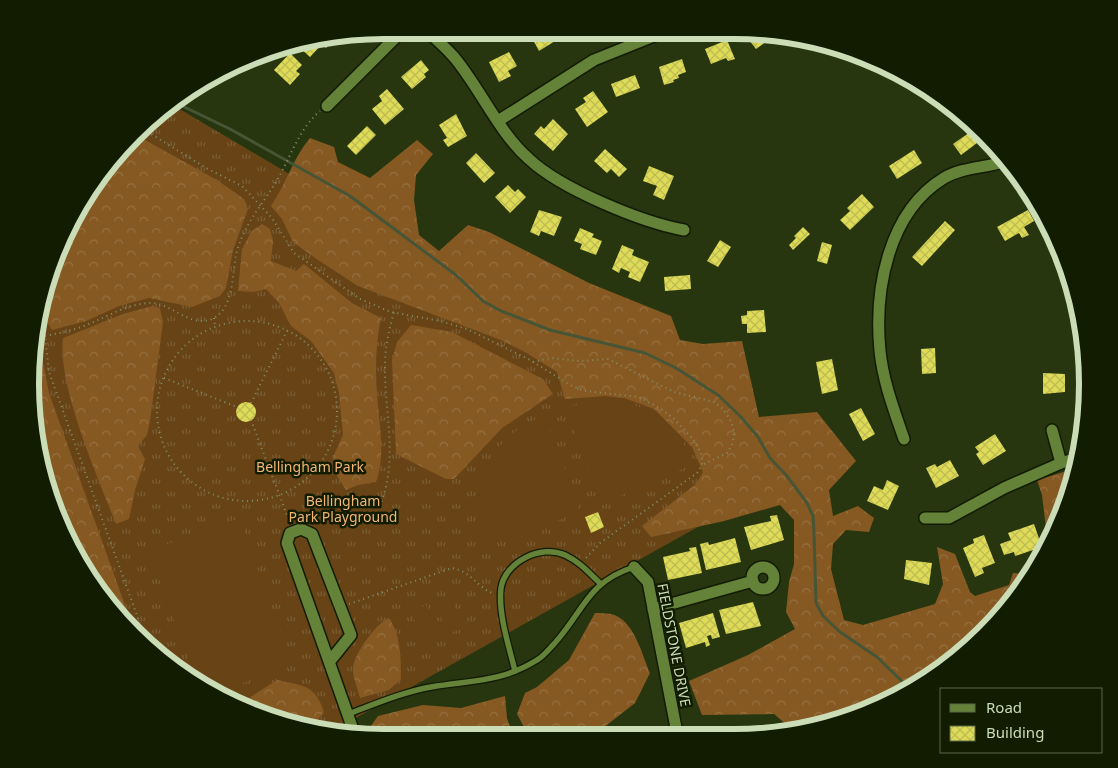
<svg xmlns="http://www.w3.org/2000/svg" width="1118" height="768" font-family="'Noto Sans',sans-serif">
  <defs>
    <pattern id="grass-tufts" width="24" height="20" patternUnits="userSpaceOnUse" patternTransform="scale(1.25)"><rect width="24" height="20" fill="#674316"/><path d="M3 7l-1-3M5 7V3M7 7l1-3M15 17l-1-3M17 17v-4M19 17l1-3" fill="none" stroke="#7b5e36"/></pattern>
    <pattern id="forest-crowns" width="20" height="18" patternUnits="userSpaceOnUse" patternTransform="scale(1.25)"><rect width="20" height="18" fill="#865923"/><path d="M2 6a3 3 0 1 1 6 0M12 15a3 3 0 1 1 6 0" fill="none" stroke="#967041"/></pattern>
    <pattern id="building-cross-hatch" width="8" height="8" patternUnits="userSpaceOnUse" patternTransform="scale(1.25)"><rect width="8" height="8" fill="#dedb58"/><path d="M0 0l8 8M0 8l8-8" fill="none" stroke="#bebc51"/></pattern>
  </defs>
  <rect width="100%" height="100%" fill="#27360e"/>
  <path fill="url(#grass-tufts)" d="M171,104L770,458L739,504L329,733L315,731L248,711L187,678L133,634L67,541L37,453L33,338L57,248L118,151Z"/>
  <g fill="url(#forest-crowns)">
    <path d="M136,135L217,180L244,199L248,209L233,250L226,288L220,296L192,307L149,298L119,306L86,321L52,330L40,311L57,248L118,151Z"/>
    <path d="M310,138L334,147L338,162L370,178L417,140L433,154L416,175L414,200L419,235L439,251L468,225L489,232L589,283L671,316L680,340L703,344L742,341L759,417L817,412L856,461L829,490L833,516L858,506L874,518L869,532L846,530L833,544L831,569L844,620L863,625L935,604L943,584L937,547L955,554L970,592L975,596L1009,585L1013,573L1032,574L1028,581L984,635L891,701L803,731H794L774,714L702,715L689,681L748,655L795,629L786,612L789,582L794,564V520L780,505L724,521L651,537L642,526L696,484L703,472L692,447L654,409L624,398L605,396L565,399L557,372L525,352L501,340L358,286L318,260L293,242L282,219L271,206C286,184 293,158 310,138Z"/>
    <path d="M262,224L270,229L273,241L271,261L296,271L304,264L352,303L381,318C376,343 375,368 377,394C379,423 386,455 376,482L358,485L346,490L337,476L333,457L343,435L339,393L334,373L311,341L291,326L279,303L266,289L254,292L238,291L242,249L251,232Z"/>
    <path d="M153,306L160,309L163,322L150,421L147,435L138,446L145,459L135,490L129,519L116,524C98,478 57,385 63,338L123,314Z"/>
    <path d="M411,325L452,332L543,379L553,394L502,428L454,479H446L396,454L392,360L397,342Z"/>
    <path d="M35,331L38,337L49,393L131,622L130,629L67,541L37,453L36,441L43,438L35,406L33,338Z"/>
    <path d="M1077,468L1061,520L1048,545L1042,495L1037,480Z"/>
    <path d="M595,613C600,613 606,613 611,614C634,619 642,655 650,673L635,703L603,728L602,734L525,736V729L517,714L525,693L537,687L569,660Z"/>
    <path d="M389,618C401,635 401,659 401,679L389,690L360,698C358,689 352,676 353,667C355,653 377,622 389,618Z"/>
    <path d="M277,680C303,686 315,684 324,712L316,722L304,728L248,711L238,705Z"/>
    <path d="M505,696L507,718L513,736H369L368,730L378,716L423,705L461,708Z"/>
  </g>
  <g fill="#674316">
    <path d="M611,400C655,407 676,424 694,464L606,502L598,499L566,407Z"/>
    <path d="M544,416L579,506L577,513L536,529L485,544C464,490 490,436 544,416Z"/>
    <path d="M239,518L292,665L215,693L197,683L149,551Z"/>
    <path d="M450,596L462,628L447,634L435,601Z"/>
    <path d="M426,605L439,638L423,643L411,611Z"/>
  </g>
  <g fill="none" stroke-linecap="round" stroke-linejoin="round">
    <path stroke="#475537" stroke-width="3" d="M174,102L230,129L350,196L456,275L483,301L501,311L550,330L645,353L676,368L718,395L741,417L758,437L770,458L787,476L807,503L813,516L814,532L816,603L823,616L840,632L877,657L909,688"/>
  </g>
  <g fill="url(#building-cross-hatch)">
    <path d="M544,33H561L563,36L539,51L533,40Z"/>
    <path d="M746,36H774L756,49Z"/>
    <path d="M331,37L334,39L326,48L322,44L310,57L298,46L303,41Z"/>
    <path d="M727,40L735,59L728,61L726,58L711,64L705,49Z"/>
    <path d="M509,52L517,66L508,71L511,76L499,82L489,62Z"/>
    <path d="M290,53L302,65L296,71L300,74L290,85L274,70Z"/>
    <path d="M682,59L686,72L678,75L679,78L673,80L674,82L664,85L659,67Z"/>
    <path d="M421,60L429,70L424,74L426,77L412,89L401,77Z"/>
    <path d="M635,75L640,88L616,97L611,84Z"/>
    <path d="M387,89L404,109L385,125L372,109L382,101L379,96Z"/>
    <path d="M593,91L608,112L587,127L575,109L586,102L583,98Z"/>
    <path d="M456,114L467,136L448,147L443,140L447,138L439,125Z"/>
    <path d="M553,119L568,134L553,151L534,134L541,126L544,129Z"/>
    <path d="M367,126L376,135L356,155L347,146Z"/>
    <path d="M973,130L981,140L961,155L953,144Z"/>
    <path d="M605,149L627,169L619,177L611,169L607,173L594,161Z"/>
    <path d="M914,150L922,163L897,179L889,166Z"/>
    <path d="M476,153L495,173L484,183L466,163Z"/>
    <path d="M649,166L674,176L664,200L653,195L657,186L643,181Z"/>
    <path d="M508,185L515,192L518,189L526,197L510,213L495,197Z"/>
    <path d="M862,194L874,207L850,230L840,220L850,211L847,208Z"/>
    <path d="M539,210L562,217L554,236L541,231L539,236L530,232Z"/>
    <path d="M1028,210L1034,221L1024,227L1029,235L1022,238L1019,233L1005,241L997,227Z"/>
    <path d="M945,221L955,230L922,266L912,257Z"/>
    <path d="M803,227L810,234L793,250L789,245L796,238L794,236Z"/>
    <path d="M580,228L594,234L592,237L602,241L596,255L580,249L582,244L574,241Z"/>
    <path d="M720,240L731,247L718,267L707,261Z"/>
    <path d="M822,242L832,245L827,264L817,261Z"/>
    <path d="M622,245L634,250L632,255L649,262L640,282L628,277L630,272L621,268L619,273L612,269Z"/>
    <path d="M690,275L691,289L665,291L664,277Z"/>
    <path d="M764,310L766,332L747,333V324H742L741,316L747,315V311Z"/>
    <path d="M935,348L936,373L922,374L921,349Z"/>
    <path d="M832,359L838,390L822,394L816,362Z"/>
    <path d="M1043,373L1065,374V392L1043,394Z"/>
    <circle cx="246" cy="412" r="10"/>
    <path d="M1086,404L1084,422L1079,407Z"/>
    <path d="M861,408L875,434L863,441L849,414Z"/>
    <path d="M995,434L1006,451L983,465L976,454L979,452L975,447Z"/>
    <path d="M950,460L959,476L936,488L926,468L935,464L937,467Z"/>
    <path d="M887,480L899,486L888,510L867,501L874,486L883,490Z"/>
    <path d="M598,512L604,527L591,533L585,517Z"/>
    <path d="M777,515L784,540L751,550L744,527L771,521L770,516Z"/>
    <path d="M1034,524L1042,547L1015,556L1014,552L1004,555L1000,544L1011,540L1008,533Z"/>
    <path d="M984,535L995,563L982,568L984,573L975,577L963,548L974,543L973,539Z"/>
    <path d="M735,538L741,562L706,570L700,544L708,542L709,545Z"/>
    <path d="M696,547L702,573L668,580L663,557L690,551L689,548Z"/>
    <path d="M906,560L932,563L929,585L904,579Z"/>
    <path d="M753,602L761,626L726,634L719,610Z"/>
    <path d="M713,613L720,637L712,639L711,635L707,636L710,645L706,647L705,642L686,648L679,623Z"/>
    <path d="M629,728L630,734H616V731Z"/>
  </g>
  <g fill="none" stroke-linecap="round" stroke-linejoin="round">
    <g stroke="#121c05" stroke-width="8">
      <g id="lane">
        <path d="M515,671C509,646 498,614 501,588C505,562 541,544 565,555C580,562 589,573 601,584"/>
        <path d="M348,714C375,704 403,692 431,687C471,680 500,683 537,660C544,656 549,649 554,644C584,611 587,582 634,567"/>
      </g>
    </g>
    <g stroke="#121c05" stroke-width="14">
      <g id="street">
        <path d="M427,31C436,39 446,48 454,57C480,88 499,133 529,159C561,189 641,222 684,230"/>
        <path d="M327,106L403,30"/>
        <path d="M498,121L594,60L659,34"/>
        <path d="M1052,430L1061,463"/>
        <path d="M904,439C894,410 883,381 880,351C874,290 888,212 944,178C962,167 987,168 1006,161"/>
        <path d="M925,518H949L1004,488L1061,463L1080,457"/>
        <path d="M634,567L648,582L677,733"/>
        <circle cx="763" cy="578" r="11"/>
        <path d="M653,609L753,581"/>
        <path d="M330,661L351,635L312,534L301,529L290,533L287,543L355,735"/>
      </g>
    </g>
    <g stroke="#81926b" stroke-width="2" stroke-dasharray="1 4" stroke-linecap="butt">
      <path d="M143,129L206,168L242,186L272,218L294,253L360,299L391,312L440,321L467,329L530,360L572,386L586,391L639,397L661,409L673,418L693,439L701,453L702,465L697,473L600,543L585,559"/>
      <path d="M214,318L215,327"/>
      <path d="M38,320L45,336L49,372L148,646"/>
      <circle cx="247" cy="411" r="90"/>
      <path d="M45,336C60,333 75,330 89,324C108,316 128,304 149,303C172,302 191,330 214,318C234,307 232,274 236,255C243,224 265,202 280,175C292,153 300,128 320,111"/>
      <path d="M533,362L551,358L579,361L608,359L674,392L714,402L723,409L731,421L734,432L733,443L727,453L702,465"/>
      <path d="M164,378L237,407"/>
      <path d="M251,403L287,331"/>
      <path d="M251,420L290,523"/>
      <path d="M374,507L380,505C399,461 384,411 385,365C385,347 389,330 394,312"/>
      <path d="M349,604L452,568C472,572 476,586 492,593"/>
      <path d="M324,732L341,726"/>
    </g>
    <use href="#lane" stroke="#648238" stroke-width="5.5"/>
    <use href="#street" stroke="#648238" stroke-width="11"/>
  </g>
  <g text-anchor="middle" stroke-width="5" stroke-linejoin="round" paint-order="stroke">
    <g font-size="14" fill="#f2b573" stroke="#111c00">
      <text x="310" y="472">Bellingham Park</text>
      <text x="343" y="506">Bellingham<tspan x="343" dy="16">Park Playground</tspan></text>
    </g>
    <g font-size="14" fill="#cbddb7" stroke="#111c00">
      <text transform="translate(674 645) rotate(79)" y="5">FIELDSTONE DRIVE</text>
    </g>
  </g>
  <path d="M0 0H1118V768H0ZM384 39H734A345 345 0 0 1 1079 384V384A345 345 0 0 1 734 729H384A345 345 0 0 1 39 384V384A345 345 0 0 1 384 39Z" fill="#111c00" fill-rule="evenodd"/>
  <path fill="none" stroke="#cbddb7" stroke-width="6" d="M384 39H734A345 345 0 0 1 1079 384V384A345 345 0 0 1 734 729H384A345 345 0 0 1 39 384V384A345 345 0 0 1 384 39Z"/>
  <rect x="940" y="688" width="162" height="65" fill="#111c00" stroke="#5b6949"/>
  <rect x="950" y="704" width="25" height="8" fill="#648238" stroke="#5b6949"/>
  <text x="986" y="713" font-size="15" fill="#cbddb7">Road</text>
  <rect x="950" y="726" width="25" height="15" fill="url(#building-cross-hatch)" stroke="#5b6949"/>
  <text x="986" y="738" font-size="15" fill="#cbddb7">Building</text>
</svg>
